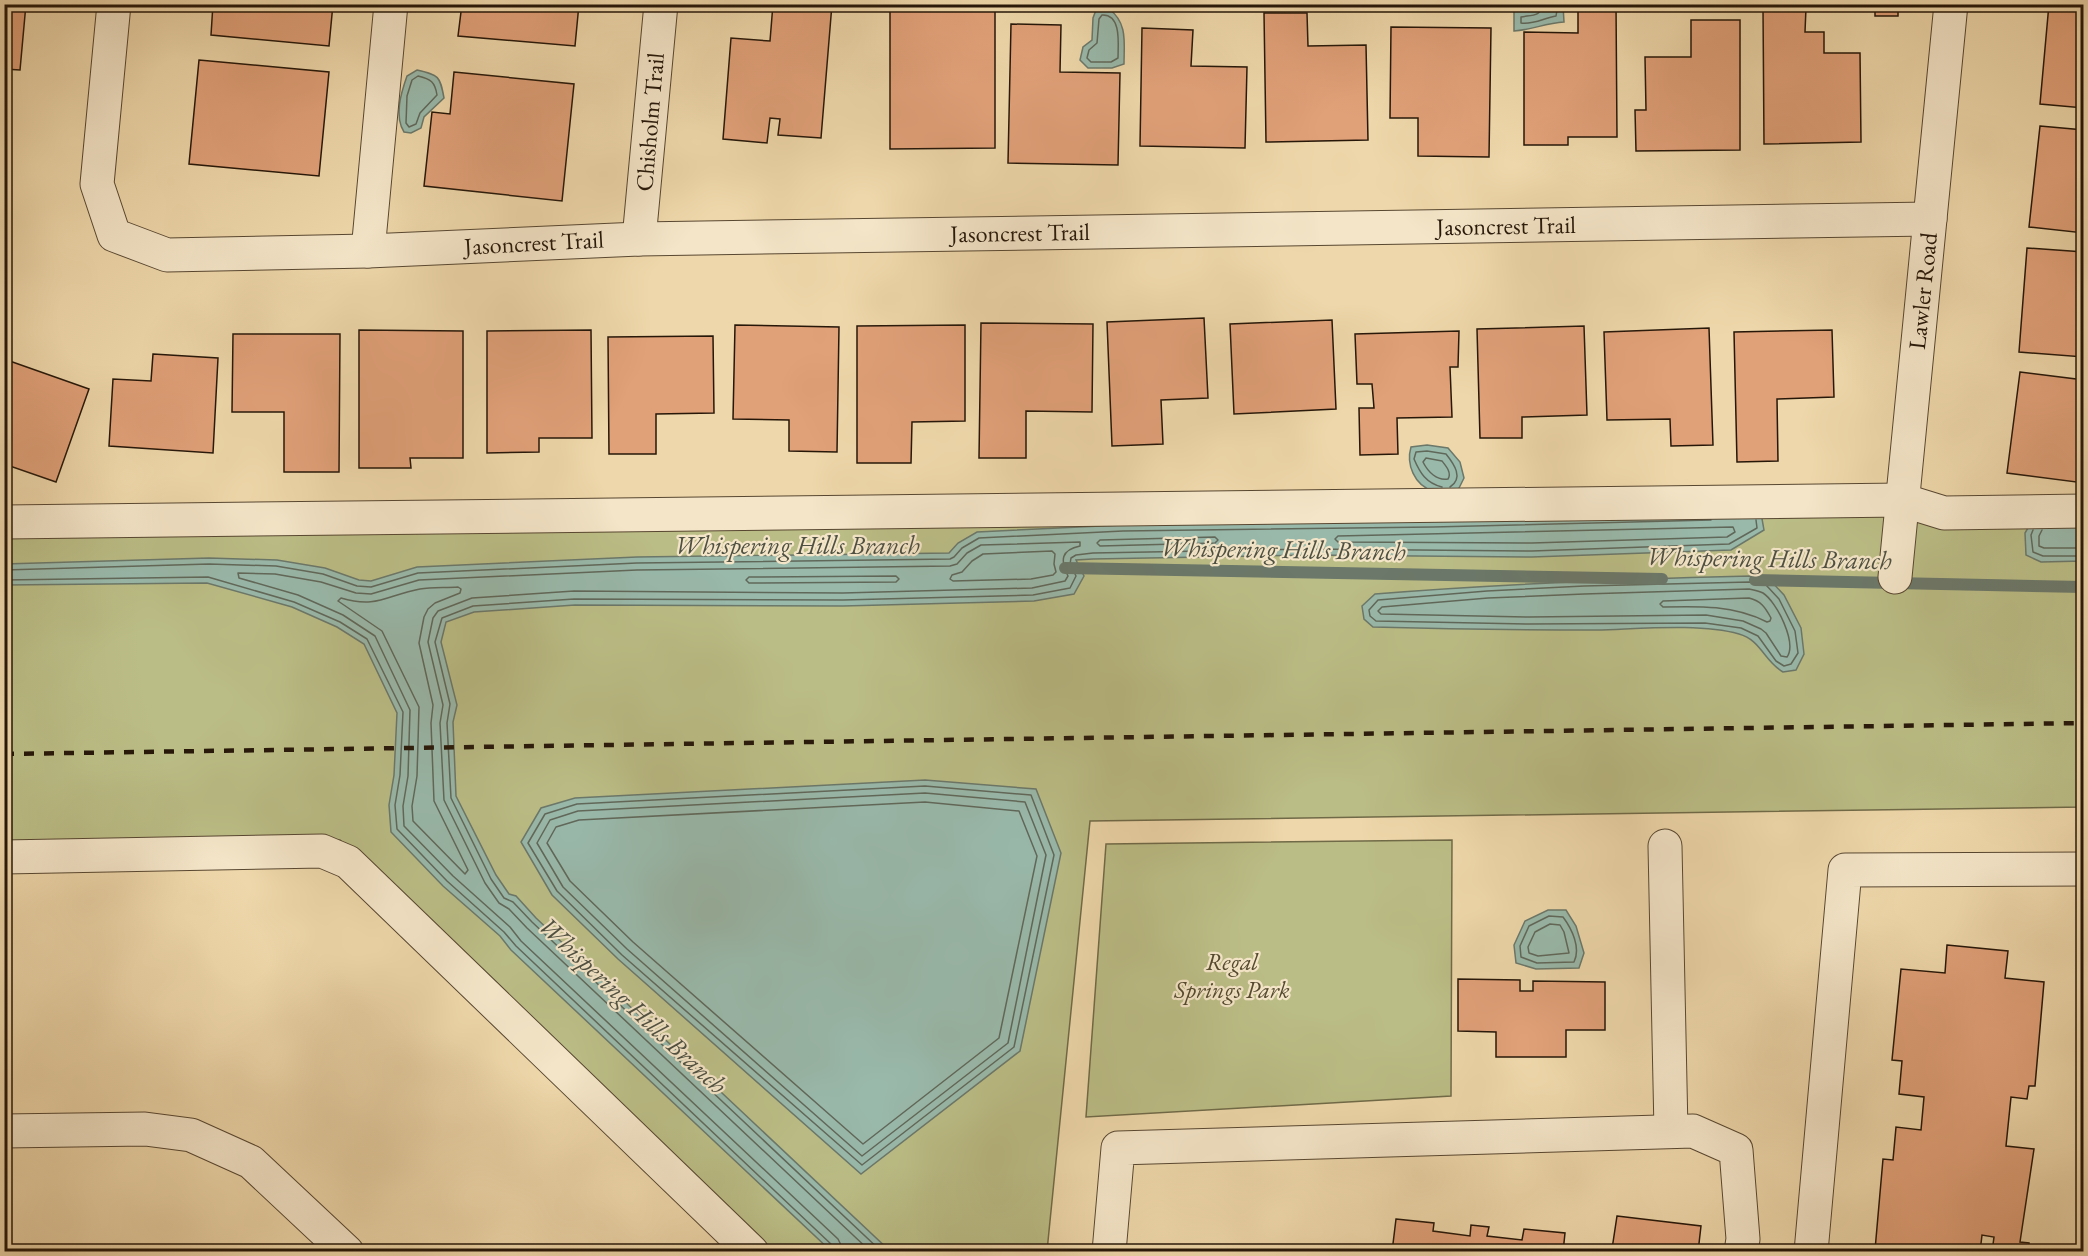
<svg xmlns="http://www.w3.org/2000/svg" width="2088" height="1256" font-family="'EB Garamond',serif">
  <rect width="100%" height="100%" fill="#eed7aa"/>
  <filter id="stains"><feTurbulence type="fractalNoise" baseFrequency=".00333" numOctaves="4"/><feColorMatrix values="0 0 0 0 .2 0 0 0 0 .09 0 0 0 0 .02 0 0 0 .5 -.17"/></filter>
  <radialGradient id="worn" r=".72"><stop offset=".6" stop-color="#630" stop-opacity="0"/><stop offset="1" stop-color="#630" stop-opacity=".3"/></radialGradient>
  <g fill="#bbbd86" stroke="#706a48" stroke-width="1.5">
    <path d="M2083,496V807L1090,821L1047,1251H772L340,840L5,846L4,522Z"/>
    <path d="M1452,840L1451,1096L1086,1117L1106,844Z"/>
  </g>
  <g fill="#99b9ab" stroke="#6b786a" stroke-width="1.5">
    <path d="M1542,4L1563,5L1564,22C1545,23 1532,30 1514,31V10H1532Z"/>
    <path d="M1109,9C1128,23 1124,43 1124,64L1112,68H1088L1080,60L1083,47L1092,40L1093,18L1096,10Z"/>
    <path d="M417,70C439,75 440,76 444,98L424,117L421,128L411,133L404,132C394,116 401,93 407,76Z"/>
    <path d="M1427,445L1448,448L1460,462L1464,478L1458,490C1451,491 1440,493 1433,491C1414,485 1406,464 1411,447Z"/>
    <path d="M1761,513L1764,530L1731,550L1532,557L1307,555L1093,559L1076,560L1084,576L1074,594L1034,601L843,606L575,605L474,612L446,622L441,642L457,705L453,722L456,796L496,875L509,894L516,896L536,918L891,1252L831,1251L511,950L500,936L443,886L391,832L389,805L394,775L397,713L364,644L337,627L292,607L207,583L5,585L4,564L209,558L277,560L325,568L359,580L371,581L417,567L637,557L949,553L958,543L977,532L1122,525Z"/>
    <path d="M2083,514V561L2041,562L2026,555L2025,533L2035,516Z"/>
    <path d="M1751,576L1769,579L1784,595L1801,628L1804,654L1796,670L1783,672C1764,661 1761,640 1739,634C1700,623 1639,629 1597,630C1522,630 1448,629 1373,627L1364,619L1362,606L1375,594C1500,584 1625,579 1751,576Z"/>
    <path d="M925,780L1036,789L1061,853L1020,1051L861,1174L618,959L552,895L521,842L541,808L575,798Z"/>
    <path d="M1548,910H1566L1576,926L1584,953L1579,968L1536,969L1516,963L1514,945L1525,921Z"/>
  </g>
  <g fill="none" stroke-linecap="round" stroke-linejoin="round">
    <g stroke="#60685a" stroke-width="1.5">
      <path d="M1543,4C1542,17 1530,15 1521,17V23C1533,25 1544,18 1556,16L1558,4"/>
      <path d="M1102,15C1122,14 1118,45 1118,58L1111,62H1091L1087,58L1089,50L1097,43L1099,19Z"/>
      <path d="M418,76C431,79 435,82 437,95L420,113L416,124L409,127L406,123L407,96L412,80Z"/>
      <path d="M1426,458L1442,461C1446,466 1452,473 1448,479C1437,481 1428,472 1423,462Z"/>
      <path d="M1442,487C1426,483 1420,473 1414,459L1416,452L1427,451L1446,454C1454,464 1464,478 1450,487"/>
      <path d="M1733,527L1735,532L1727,537L1532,543L1338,542L1335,539L1338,536Z"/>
      <path d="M2033,530L2031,535L2033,552L2043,556H2084"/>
      <path d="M2042,530L2039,536V546L2044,548H2084"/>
      <path d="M1215,537L1218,540L1215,543L1100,546L1097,543L1100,540Z"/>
      <path d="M1052,551L1055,554L1054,564L1056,572L1053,575L1031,579L953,581L950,579L952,575L962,572L972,561L983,554Z"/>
      <path d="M4,570L209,564L276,566L323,574L357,586L371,587L418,573L637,563L950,559L954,557L962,548L979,538L1123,531L1433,527L1711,520"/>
      <path d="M896,576L899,579L896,582L749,583L746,580L749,577Z"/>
      <path d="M4,580L208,577L294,602L340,622L367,639L403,712L400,775L395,805L397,829L447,881L504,932L516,946L832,1245L835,1252"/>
      <path d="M1750,582L1766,585L1779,599L1795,631L1798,653L1791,664L1784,666L1776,661L1758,636L1741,628L1705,623L1529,624L1376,621L1370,616L1369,610L1378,600L1487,591L1584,586Z"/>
      <path d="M458,587L461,589L460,593L435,603L428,609L424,617L419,643L433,705L431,723L434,801L468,870L465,874L413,821L412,806L417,776L419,707L382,631L338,601L341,598C377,609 387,595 420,589C432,587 446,588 458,587Z"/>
      <path d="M1749,589C1754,590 1759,591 1763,593C1777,602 1797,643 1787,657L1781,656L1766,633L1761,629L1743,621L1706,615L1529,617L1381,614L1378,611L1382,607L1488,598L1584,594Z"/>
      <path d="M1749,598C1761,601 1765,607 1771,618L1770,621L1767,622C1734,605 1699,606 1663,607L1660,604L1663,601Z"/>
      <path d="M925,786L1031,795L1054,855L1014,1047L862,1165L622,955L557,891L528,843L545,814L577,804Z"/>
      <path d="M925,793L1025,802L1046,855L1008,1043L862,1156L627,949L563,887L537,843L550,820L578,811Z"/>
      <path d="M925,802L1019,811L1037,856L999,1038L863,1144L633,942L570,881L547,843L556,827L579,820Z"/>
      <path d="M1549,916L1563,917C1572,929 1581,948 1574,962L1537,963L1521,957L1520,946L1529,926Z"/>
      <path d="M1550,924L1560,925L1564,932L1569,953L1538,956L1529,953L1528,947L1535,932Z"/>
      <path d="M842,1252L841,1245L838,1239L521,941L510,927L453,876L404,826L403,806L408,776L410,710L375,636L343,615L298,595L239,578L238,573L275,574L321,582L356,593L371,594L419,580L637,570L950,566L957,564L967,553L981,545L1080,542V546C1061,550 1060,560 1068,576L1065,581L1032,588L843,593L574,591L472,598L438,611L433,618L428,642L443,705L440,723L444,800L485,883L499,903L509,909L527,928L871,1252"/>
      <path d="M882,1252L532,922L513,902L504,898L491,879L451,798L447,723L450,704L435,642L442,618L473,606L574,599L843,600L1033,595L1070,588L1076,576L1070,564L1071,558L1076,555L1093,553L1307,549L1532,551L1729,544L1757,528L1756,520"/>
    </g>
    <g stroke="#6b786a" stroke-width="12">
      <path d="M1065,568L1662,579"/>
      <path d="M1755,580L2084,587"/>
    </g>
  </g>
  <g fill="#e0a078" stroke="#261709" stroke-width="1.5">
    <path d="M4,4H26L20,70L4,69Z"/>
    <path d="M213,4H333L329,46L211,35Z"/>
    <path d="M462,4H579L575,46L458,36Z"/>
    <path d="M773,4H832L821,138L778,135L780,119L770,118L767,143L723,139L731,38L770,41Z"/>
    <path d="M1578,4H1616L1617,137H1568V145H1524V32L1578,33Z"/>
    <rect x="1875" y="4" width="23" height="12"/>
    <path d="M2049,4H2084V108L2040,104Z"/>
    <path d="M890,7H995V148L890,149Z"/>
    <path d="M1763,8H1806L1805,32H1824V53H1860L1861,142L1764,144Z"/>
    <path d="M1264,13H1307L1308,46L1366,45L1368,140L1266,142Z"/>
    <path d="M1691,20H1740V150L1636,151L1635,110H1646L1645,57H1691Z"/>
    <path d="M1011,24L1061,25L1060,72L1120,73L1118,165L1008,163Z"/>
    <path d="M1391,27L1491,28L1489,157L1418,156V118H1390Z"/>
    <path d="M1142,28L1193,30L1191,66L1247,67L1245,148L1140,146Z"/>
    <path d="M199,60L329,72L319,176L189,164Z"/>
    <path d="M454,72L574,84L562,201L424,186L432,112L450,114Z"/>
    <path d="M2040,126L2084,130V233L2029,227Z"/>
    <path d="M2027,248L2084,252V357L2019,352Z"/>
    <path d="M1204,318L1208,398L1161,400L1163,444L1112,446L1107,322Z"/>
    <path d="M1332,320L1336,409L1234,414L1230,324Z"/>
    <path d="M981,323L1093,324L1092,412L1026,411V458H979Z"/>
    <path d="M735,325L839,327L837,452L789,451V420L733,419Z"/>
    <path d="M965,325V421L912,422L911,463H857V326Z"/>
    <path d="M1584,326L1587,415L1522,417V438H1480L1477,329Z"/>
    <path d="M1709,328L1713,445L1671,446L1670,419L1607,420L1604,332Z"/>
    <path d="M359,330L463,331V458H410L411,468H359Z"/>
    <path d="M591,330L592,438H539V452L487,453V331Z"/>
    <path d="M1832,330L1834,397L1777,399L1778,461L1737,462L1734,332Z"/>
    <path d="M1459,331L1458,367H1450L1452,417L1397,418L1398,454L1360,455L1359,408H1374L1372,384H1357L1355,334Z"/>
    <path d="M233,334H340L339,472H284V412H232Z"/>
    <path d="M713,336L714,413L656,414V454H609L608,337Z"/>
    <path d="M153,354L218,358L213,453L109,446L113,379L151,381Z"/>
    <path d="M4,359L89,389L56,482L4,464V452L11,432L4,430Z"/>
    <path d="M2020,372L2084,380V483L2007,473Z"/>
    <path d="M1947,945L2008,951L2005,978L2044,982L2035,1086H2029L2027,1099L2011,1097L2006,1146L2034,1149L2020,1242L2029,1243V1252H1992L1994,1237L1982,1235L1980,1252L1875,1250L1883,1159L1893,1160L1896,1127L1921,1130L1924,1097L1899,1094L1902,1061L1892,1060L1901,969L1945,973Z"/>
    <path d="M1458,979L1520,980V991H1533V981L1605,982V1030H1566V1057H1496V1032L1458,1031Z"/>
    <path d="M1617,1216L1701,1226L1698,1252H1592L1593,1246L1612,1249Z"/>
    <path d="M1396,1219L1434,1223L1433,1231L1470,1236L1471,1225L1489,1227L1487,1236L1522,1240L1524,1229L1565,1233L1563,1252H1392Z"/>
  </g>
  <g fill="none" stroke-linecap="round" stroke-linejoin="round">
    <g stroke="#584731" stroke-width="35">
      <g id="minor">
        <path d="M114,4L97,184L114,235L167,255L368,251L639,239L1930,219"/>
        <path d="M639,239L661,4"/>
        <path d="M368,251L391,4"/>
        <path d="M4,522L1902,500L1944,513L2084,511"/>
        <path d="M1895,577L1951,4"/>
        <path d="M1665,846L1671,1131"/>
        <path d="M4,857L322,851L348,862L752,1252"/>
        <path d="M4,1131L145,1129L191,1135L251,1162L347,1252"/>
        <path d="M1109,1252L1118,1148L1693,1131L1736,1150L1743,1239L1741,1252"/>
        <path d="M1811,1252L1845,870L2084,869"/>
      </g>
    </g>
    <use href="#minor" stroke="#f4e5c8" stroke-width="33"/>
    <path stroke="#261709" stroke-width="4.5" stroke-dasharray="10 10" stroke-linecap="butt" d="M4,754L2084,723"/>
  </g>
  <g text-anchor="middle" stroke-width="4.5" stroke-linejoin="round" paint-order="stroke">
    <g font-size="24" fill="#261709" stroke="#f4e5c8">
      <text transform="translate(650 122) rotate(-85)" y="8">Chisholm Trail</text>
      <text transform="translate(1506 226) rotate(-1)" y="8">Jasoncrest Trail</text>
      <text transform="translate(1020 233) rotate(-1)" y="8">Jasoncrest Trail</text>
      <text transform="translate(534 243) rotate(-3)" y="8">Jasoncrest Trail</text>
      <text transform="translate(1923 291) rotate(-84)" y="8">Lawler Road</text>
    </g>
    <g font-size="24" font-style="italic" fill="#53492e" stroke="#f4e5c8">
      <text x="1232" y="970">Regal<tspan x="1232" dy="28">Springs Park</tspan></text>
    </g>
    <g font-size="26" font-style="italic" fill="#4e5042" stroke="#f4e5c8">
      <text x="797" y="554">Whispering Hills Branch</text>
      <text transform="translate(1283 549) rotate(1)" y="9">Whispering Hills Branch</text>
      <text transform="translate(1769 558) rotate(1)" y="9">Whispering Hills Branch</text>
      <text transform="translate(633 1005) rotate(43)" y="9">Whispering Hills Branch</text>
    </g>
  </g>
  <rect width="2088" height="1256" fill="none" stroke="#eed7aa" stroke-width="24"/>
  <rect x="6" y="6" width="2076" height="1244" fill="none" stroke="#261709" stroke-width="3"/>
  <rect x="12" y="12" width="2064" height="1232" fill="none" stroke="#261709" stroke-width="1.5"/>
  <rect width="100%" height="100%" filter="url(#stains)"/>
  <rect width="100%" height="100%" fill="url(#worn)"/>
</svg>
